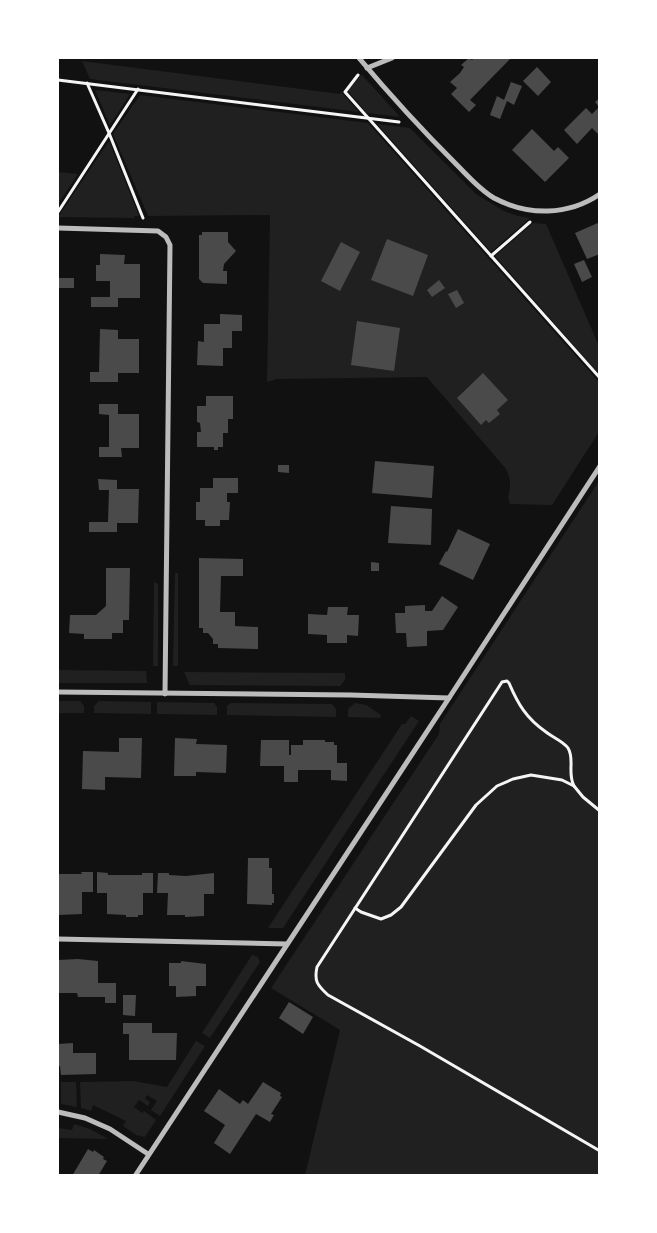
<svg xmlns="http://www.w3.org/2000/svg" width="657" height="1233" font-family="Rubik,sans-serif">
  <rect width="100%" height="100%" fill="#111"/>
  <g fill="#202020">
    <path d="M82,61L340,94L341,92L359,112L90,79Z"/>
    <path d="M361,75H362L400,117L367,113L348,91Z"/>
    <path d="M95,90L130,94L110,125Z"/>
    <path d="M140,95L368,123L599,382V432L552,505L510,504L508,498C511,486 511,480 506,469L427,377L277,379L267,382L270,215L148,216L113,134Z"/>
    <path d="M377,124L410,128L476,194L504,211L518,216L530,218L491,252Z"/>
    <path d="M109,141L139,216H134V218L58,217Z"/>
    <path d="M58,172L78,174L58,204Z"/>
    <path d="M533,223L546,224L599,346V374L495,256Z"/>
    <path d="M599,481V1175H305L340,1030L271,988L439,734L440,724Z"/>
    <path d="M175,573H178V666H173Z"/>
    <path d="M154,582L158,584V666H153Z"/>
    <path d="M58,670L146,671L147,683H58Z"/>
    <path d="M184,672L345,673V680L340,686L190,685Z"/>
    <path d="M58,701H80L84,706V713H58Z"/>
    <path d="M99,701L151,702V714L94,713V706Z"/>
    <path d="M157,702L214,703L217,707V715L157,714Z"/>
    <path d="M231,703L332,704L336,709V717L227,715V706Z"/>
    <path d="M355,703L366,705L381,715L380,718L348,717V709Z"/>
    <path d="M411,716L419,721L283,928H268L402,724H405Z"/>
    <path d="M252,955L258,957L260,962L210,1038L202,1033Z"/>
    <path d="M196,1041L205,1046L160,1116L151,1110L157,1101L147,1095L145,1099L150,1102L148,1106L139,1100L134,1107L142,1113L144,1111L156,1120L145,1137L136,1135L123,1126L126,1121L93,1105L91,1111L81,1108L80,1082L133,1081L167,1087Z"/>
    <path d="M61,1082H76L77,1107L61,1104Z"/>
    <path d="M74,1124L90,1129L108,1139L58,1138V1128L72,1130Z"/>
  </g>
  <g fill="#4a4a4a">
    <path d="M469,58L472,60L474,58H511L470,100L476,105L469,112L451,94L457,88L450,82L460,73L464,67L461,65Z"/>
    <path d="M537,67L551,82L538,96L523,81Z"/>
    <path d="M511,82L522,86L514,105L507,101L500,119L490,115L497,96L504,100Z"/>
    <path d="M600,98V136L592,128L577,144L564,130L586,108L592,114L599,107L595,102Z"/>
    <path d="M532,129L554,151L558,147L569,158L545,182L512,150Z"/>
    <path d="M600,222V254L587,259L575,233Z"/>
    <path d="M202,232H228V242L236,251L224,264L223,271H227V284L203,283L199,279V235H202Z"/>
    <path d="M387,239L428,255L413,296L371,280Z"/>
    <path d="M341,242L360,252L340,291L321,281Z"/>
    <path d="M100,254L125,255L124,264H140V298H118V307H91V297H110V281H96V265H100Z"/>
    <path d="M584,260L592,277L582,282L574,264Z"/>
    <rect x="59" y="278" width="15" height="10"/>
    <path d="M439,280L445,288L432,297L427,290Z"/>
    <path d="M457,290L464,303L456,308L448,294Z"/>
    <path d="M220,314L242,315V331H232V348H223V366L197,365L198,341L204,342V324H220Z"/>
    <path d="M357,321L400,328L394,371L351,365Z"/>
    <path d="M100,329L118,330V339H139V373H118V382H90V372H99Z"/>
    <path d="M483,373L508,400L497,410L500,414L489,423L486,420L481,425L457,398Z"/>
    <path d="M206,396H233V419H228V433H223V447H218V450H214V447H197V432H201L200,423L197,422V406H206Z"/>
    <path d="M99,404H118V414H139V448H121L122,457H99V447H109V415L99,414Z"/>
    <path d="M375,461L434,466L432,498L372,493Z"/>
    <path d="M278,465H289V473L278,472Z"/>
    <path d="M213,478H238V493H227V502H230L229,520H220V526H205V520H196V502H200V488H213Z"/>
    <path d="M98,479L117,480V489H139L138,523H117V532H89V522H108L109,490H99Z"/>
    <path d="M391,506L432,509L431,545L388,543Z"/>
    <path d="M458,529L490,544L473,580L439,564L446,551L447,552Z"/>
    <path d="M199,558L243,559V576H221L220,612H235V626L258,627V649L218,648V644H213V639L208,633H203V628H199Z"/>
    <path d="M371,562L379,563V571H371Z"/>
    <path d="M106,568H130L129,620H123V633H112V639H84V634L69,633L70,615H96L106,606Z"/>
    <path d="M442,596L458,607L443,630L427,631V646L407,647L406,633H396L395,613H405V606L425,605V611H432Z"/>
    <path d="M328,607H348L347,615H359L358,636L347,635V643H327V635L308,634V614L327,615Z"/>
    <path d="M119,738H142L141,778L105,777V790L82,789L83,751L119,752Z"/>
    <path d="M175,738L197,739L196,744L227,745L226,773L196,772V776H174Z"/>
    <path d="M261,740H289V755H291V745H303V740H325V742H334V745H337V763H347V781L331,780V770H298V782H284V766H260Z"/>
    <path d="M248,858H269V868H272V894H274V903H272V905L247,904Z"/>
    <path d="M81,872H93V892H82V914L58,915V874H82Z"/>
    <path d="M97,872L108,873V875H142V873H153V893H143V915H138V917H126V915L107,914V893H97Z"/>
    <path d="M158,873H169V875L186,876L214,873V894H204V916L185,917V915H167L168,893H157Z"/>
    <path d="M78,959L98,961V983H116V1003H105V997H78L77,993H58V960Z"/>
    <path d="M181,961L206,964V986H196V996L176,997V986H169V963H181Z"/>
    <path d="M123,995H136L135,1016L123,1015Z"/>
    <path d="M289,1002L313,1017L303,1034L279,1018Z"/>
    <path d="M123,1023H152V1033H177L176,1060H129V1034H123Z"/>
    <path d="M73,1043V1053H96V1074L61,1075L60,1066H58V1044Z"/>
    <path d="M263,1082L281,1093L280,1096L282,1097L271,1114L274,1115L270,1122L256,1114L230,1154L214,1143L225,1125L204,1111L219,1089L240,1104L243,1100L248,1104Z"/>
    <path d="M88,1149L93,1152L94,1150L104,1157L103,1159L107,1161L98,1176H72Z"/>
  </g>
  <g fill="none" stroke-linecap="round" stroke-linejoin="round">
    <g stroke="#f5f5f5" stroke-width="3">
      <path d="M358,75L345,92L600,378"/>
      <path d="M58,80L399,122"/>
      <path d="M87,83L109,133L143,218"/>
      <path d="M58,212L138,89"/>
      <path d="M491,256L530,222"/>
      <path d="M574,786C567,773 575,759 568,748C563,741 552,737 546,732C526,718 518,704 509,683L507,681L502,682L317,967C314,981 317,985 328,995L420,1046L600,1151"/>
      <path d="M355,908L361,912L381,919L391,915L401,907L476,805L497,786L513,779L531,775L562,780L574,786L583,797L600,811"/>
    </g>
    <g stroke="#bcbcbc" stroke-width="5">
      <path d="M359,58C390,95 423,131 457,165C468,176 480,190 494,198C528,216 568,216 600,194"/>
      <path d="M367,68L392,58"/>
      <path d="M58,228L158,231L166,237L170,245L165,694"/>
      <path d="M58,692L351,695L449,698"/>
      <path d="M58,939L287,944"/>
      <path d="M58,1112L85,1118L110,1129L148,1154"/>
      <path d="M135,1176L449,698L600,466"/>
    </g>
  </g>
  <rect width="657" height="1233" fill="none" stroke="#ffffff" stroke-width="118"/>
</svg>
